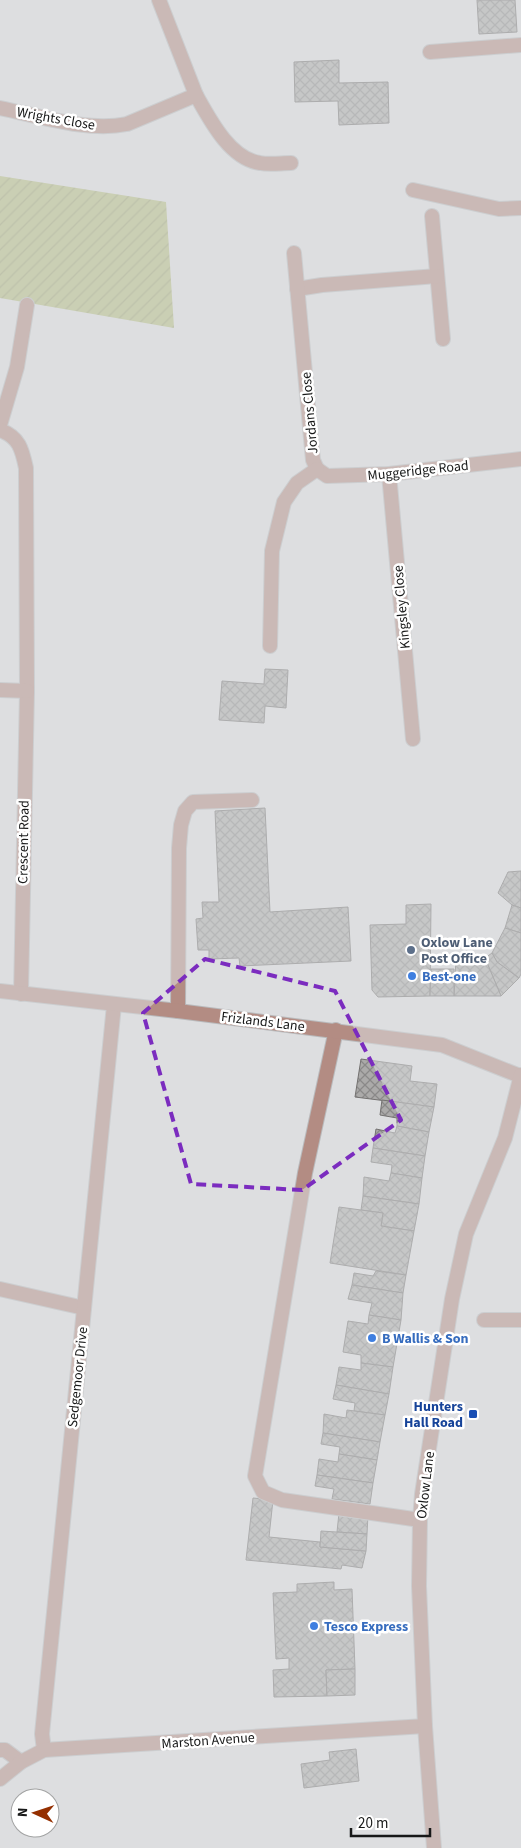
<svg xmlns="http://www.w3.org/2000/svg" width="521" height="1848" font-family="'Source Sans 3',sans-serif">
  <defs>
    <pattern id="garden-furrows" width="10" height="10" patternUnits="userSpaceOnUse" patternTransform="scale(1.25)"><rect width="10" height="10" fill="#b4bc7f"/><path d="M-1 1l2-2M0 10L10 0M9 11l2-2" fill="none" stroke="#9aa16d"/></pattern>
    <pattern id="building-cross-hatch" width="8" height="8" patternUnits="userSpaceOnUse" patternTransform="scale(1.25)"><rect width="8" height="8" fill="#abaaa9"/><path d="M0 0l8 8M0 8l8-8" fill="none" stroke="#8a8989"/></pattern>
  </defs>
  <rect width="100%" height="100%" fill="#dddee0"/>
  <path fill="url(#garden-furrows)" d="M0,176L166,202L174,328L0,298Z"/>
  <g fill="url(#building-cross-hatch)" stroke="#737170">
    <path d="M477,0H515L517,32L479,34Z"/>
    <path d="M339,60V83L388,82L389,123L339,125L338,101L295,102L294,62Z"/>
    <path d="M265,669L288,670L286,708L265,706L264,723L219,720L222,681L264,684Z"/>
    <path d="M265,808L270,912L348,907L351,961L240,966L239,958L209,959V950H198L196,919L203,918L202,902H219L215,811Z"/>
    <path d="M521,871V908L512,905L498,893L508,872Z"/>
    <path d="M431,904L430,996L378,997L372,990L370,925L406,924V905Z"/>
    <path d="M512,905L521,908V933L505,928Z"/>
    <path d="M505,928L521,933V974L519,978L497,962L492,953Z"/>
    <path d="M492,953L497,962L519,978L501,996L485,958Z"/>
    <path d="M456,958H485L501,996H454Z"/>
    <path d="M431,969H454V996H430Z"/>
    <path d="M361,1059L412,1066L410,1081L437,1084L434,1107L355,1097Z"/>
    <path d="M382,1100L434,1107L429,1132L397,1126V1118L380,1115Z"/>
    <path d="M397,1126L429,1132L425,1156L373,1148L376,1129L395,1133Z"/>
    <path d="M373,1148L425,1156L422,1178L391,1173L392,1165L371,1162Z"/>
    <path d="M391,1173L422,1178L419,1204L363,1196L364,1177L389,1181Z"/>
    <path d="M363,1196L419,1204L414,1231L381,1226L383,1213L361,1210Z"/>
    <path d="M339,1207L383,1213L381,1226L414,1231L406,1275L330,1263Z"/>
    <path d="M376,1271L406,1275L403,1293L352,1285L354,1273L373,1276Z"/>
    <path d="M352,1285L403,1293L401,1320L369,1315L372,1303L348,1299Z"/>
    <path d="M369,1315L401,1320L393,1367L361,1363V1355L343,1352L348,1321L368,1324Z"/>
    <path d="M361,1363L393,1367L389,1394L336,1385L339,1367L361,1370Z"/>
    <path d="M336,1385L389,1394L385,1415L354,1411L355,1403L333,1399Z"/>
    <path d="M347,1410L385,1415L380,1442L323,1433L324,1414L346,1418Z"/>
    <path d="M323,1433L380,1442L377,1460L339,1454L340,1447L321,1444Z"/>
    <path d="M339,1454L377,1460L373,1483L317,1475L319,1459L338,1462Z"/>
    <path d="M317,1475L373,1483L370,1504L332,1499L334,1489L315,1486Z"/>
    <path d="M253,1498L273,1500L269,1537L320,1542V1547L366,1551L362,1568L342,1565L341,1569L246,1560Z"/>
    <path d="M339,1513L368,1515L367,1534L337,1532Z"/>
    <path d="M321,1531L367,1534L366,1551L320,1547Z"/>
    <path d="M334,1582V1590L352,1589L355,1669L326,1670L327,1696L274,1697L273,1670L289,1669V1658L276,1659L273,1593L297,1592V1584Z"/>
    <path d="M355,1669V1695L327,1696L326,1670Z"/>
    <path d="M356,1749L359,1781L304,1788L301,1764L330,1760L329,1752Z"/>
  </g>
  <g fill="none" stroke-linecap="round" stroke-linejoin="round">
    <g stroke="#b9babc" stroke-width="16">
      <g id="service">
        <path d="M430,52L521,45"/>
        <path d="M196,95C210,120 230,159 260,163C270,165 281,163 291,163"/>
        <path d="M413,190L499,209L521,208"/>
        <path d="M432,216L443,339"/>
        <path d="M297,289L322,285L437,276"/>
        <path d="M0,425L17,367L27,305"/>
        <path d="M178,1011L179,848L181,825L185,811L193,802L252,800"/>
        <path d="M336,1030L305,1173L255,1476L263,1492L282,1500L420,1520"/>
      </g>
    </g>
    <g stroke="#b9babc" stroke-width="16">
      <g id="minor">
        <path d="M0,108C40,116 87,132 127,124L196,95L159,0"/>
        <path d="M294,253L313,460L317,469"/>
        <path d="M0,430C19,437 22,449 26,468L27,691L21,994"/>
        <path d="M317,469L327,476L389,474L521,459"/>
        <path d="M389,474L413,739"/>
        <path d="M270,646L272,551L284,502L297,483L317,469"/>
        <path d="M0,690L27,691"/>
        <path d="M0,1289L84,1308"/>
        <path d="M484,1320H521"/>
        <path d="M0,1750H5L21,1762"/>
        <path d="M44,1750L42,1734L114,1005"/>
        <path d="M0,1779L21,1762L44,1750L425,1726"/>
      </g>
    </g>
    <g stroke="#b9babc" stroke-width="16">
      <g id="tertiary">
        <path d="M0,991L178,1011L442,1045L520,1076"/>
        <path d="M434,1848L425,1726L419,1586L420,1520L422,1494L452,1299L466,1234L505,1138L521,1075"/>
      </g>
    </g>
    <use href="#service" stroke="#b38c83" stroke-width="14"/>
    <use href="#minor" stroke="#b38c83" stroke-width="14"/>
    <use href="#tertiary" stroke="#b38c83" stroke-width="14"/>
  </g>
  <path d="M0 0H521V1848H0ZM205,959L335,991L401,1120L302,1190L191,1184L143,1013Z" fill="#dddee0" fill-opacity=".55" fill-rule="evenodd"/>
  <path fill="none" stroke="#7b2cbf" stroke-width="4" stroke-dasharray="10 6" stroke-linejoin="round" d="M205,959L335,991L401,1120L302,1190L191,1184L143,1013Z"/>
  <circle fill="#5c6f8a" stroke="#fff" stroke-width="2" cx="411" cy="950" r="5"/>
  <g fill="#3f7fe0" stroke="#fff" stroke-width="2">
    <circle cx="412" cy="976" r="5"/>
    <circle cx="372" cy="1338" r="5"/>
    <circle cx="314" cy="1626" r="5"/>
  </g>
  <rect fill="#1a4fb4" stroke="#fff" stroke-width="2" x="468" y="1409" width="10" height="10" rx="2.5"/>
  <g text-anchor="middle" stroke-width="5" stroke-linejoin="round" paint-order="stroke">
    <g font-size="14" fill="#171818" stroke="#fff">
      <text transform="translate(56 118) rotate(10)" y="5">Wrights Close</text>
      <text transform="translate(309 413) rotate(-95)" y="5">Jordans Close</text>
      <text transform="translate(418 470) rotate(-6)" y="5">Muggeridge Road</text>
      <text transform="translate(401 607) rotate(-95)" y="5">Kingsley Close</text>
      <text transform="translate(23 842) rotate(-89)" y="5">Crescent Road</text>
      <text transform="translate(263 1021) rotate(7)" y="5">Frizlands Lane</text>
      <text transform="translate(77 1377) rotate(-84)" y="5">Sedgemoor Drive</text>
      <text transform="translate(425 1485) rotate(-83)" y="5">Oxlow Lane</text>
      <text transform="translate(208 1740) rotate(-4)" y="5">Marston Avenue</text>
    </g>
    <g font-size="14" font-weight="bold" fill="#4e5e75" stroke="#fff" text-anchor="start">
      <text x="421" y="947">Oxlow Lane<tspan x="421" dy="16">Post Office</tspan></text>
    </g>
    <g font-size="14" font-weight="bold" fill="#366cbe" stroke="#fff" text-anchor="start">
      <text x="422" y="981">Best-one</text>
      <text x="382" y="1343">B Wallis &amp; Son</text>
      <text x="324" y="1631">Tesco Express</text>
    </g>
    <g font-size="14" font-weight="bold" fill="#164399" stroke="#fff" text-anchor="end">
      <text x="463" y="1411">Hunters<tspan x="463" dy="16">Hall Road</tspan></text>
    </g>
  </g>
  <g transform="translate(35 1813) rotate(273)"><circle r="24" fill="#ffffff" stroke="#a2a3a3"/>
  <path d="M0-4L9 19L0 12L-9 19Z" fill="#942f00"/>
  <text y="-8" font-size="14" font-weight="bold" text-anchor="middle" fill="#171818">N</text>
  </g>
  <path d="M351 1828v8h79v-8" fill="none" stroke="#171818" stroke-width="2.5"/>
  <text x="358" y="1828" font-size="15" fill="#171818" stroke="#ffffff" stroke-width="4" paint-order="stroke">20 m</text>
</svg>
